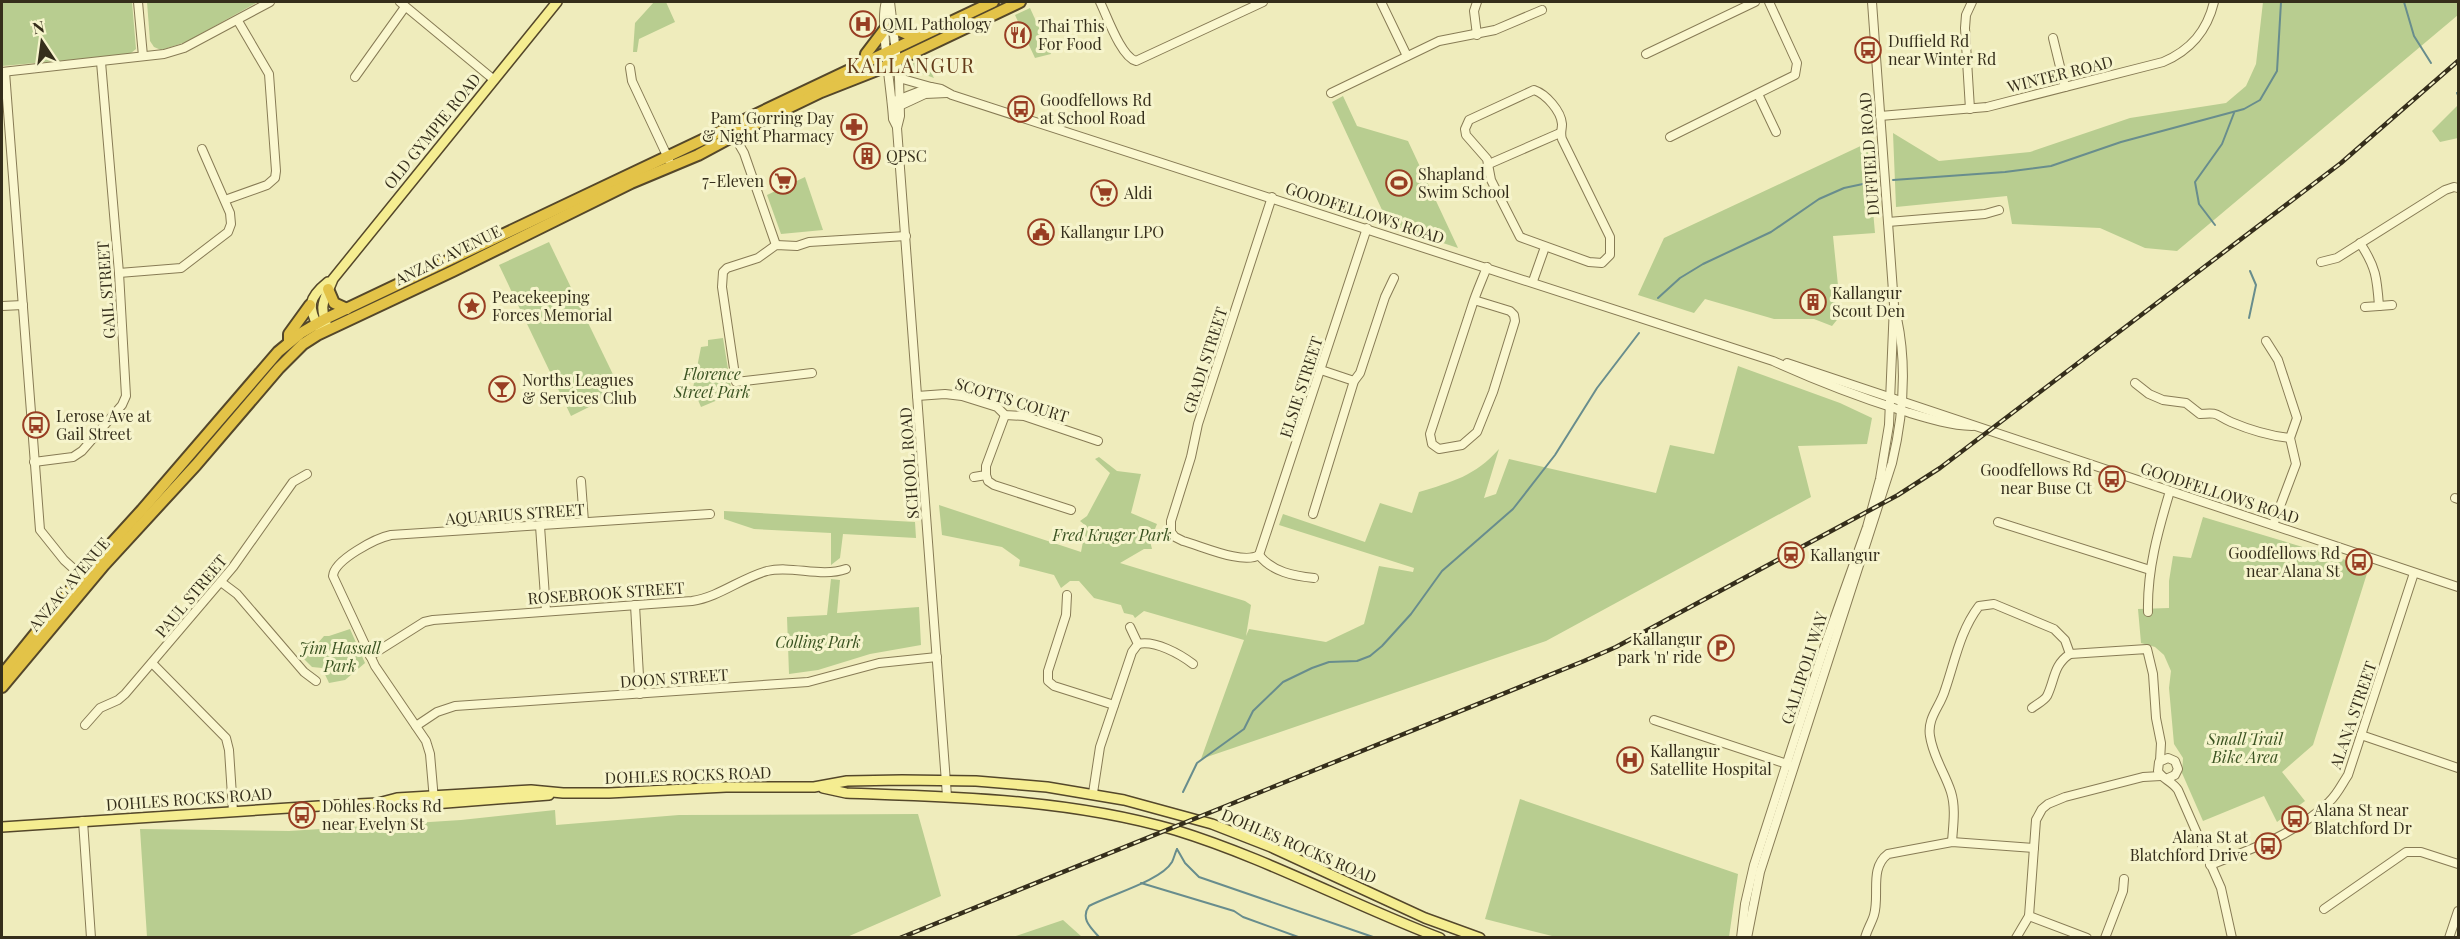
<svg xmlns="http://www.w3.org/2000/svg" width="2460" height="939" font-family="'Playfair Display',serif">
  <rect width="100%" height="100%" fill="#efecbc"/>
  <g fill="#b8cd90">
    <path d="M2,2H132L136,49L131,53L124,55L2,66Z"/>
    <path d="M147,2H258L186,42L161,50L154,47L150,41Z"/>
    <path d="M654,2H666L675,22L639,39L637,52H633L635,23Z"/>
    <path d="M2263,2H2458V15L2177,251L2145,248L2100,228L2012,224L2007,196L1896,207L1893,133L1939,161L2030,152L2130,118L2226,103L2246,86L2256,64Z"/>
    <path d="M1030,8L1051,54L1035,58L1015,15Z"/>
    <path d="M924,58L934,78L909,69L910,65Z"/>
    <path d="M1343,96L1357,126L1408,141L1458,248L1389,225L1332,102Z"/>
    <path d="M2458,105V138L2440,142L2432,131Z"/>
    <path d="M1867,143L1875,233L1833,236L1841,315L1832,326L1814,319H1774L1705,299L1694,313L1638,295L1664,238Z"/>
    <path d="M805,177L823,230L781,234L767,195Z"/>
    <path d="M549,242L621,391L571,416L499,265Z"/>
    <path d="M723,338L732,394L701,407L693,388L701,347L708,346V340Z"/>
    <path d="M1738,366L1840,403L1872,418L1867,444L1798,446L1811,497L1546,641L1201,759L1244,640L1144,611L1135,618L1133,615L1124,613L1121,605L1094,598L1079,581H1070L1061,588L1054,575L1019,566L1020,560L1002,547L942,535L939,505L1081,552L1086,526L1080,521L1087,516L1110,473L1095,459L1099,457L1117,471L1141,474L1131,513L1157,524L1150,541L1152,549H1144L1120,563L1245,601L1251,605L1246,636L1249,629L1326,642L1364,624L1379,566L1413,572L1414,568L1279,525L1283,514L1365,542L1380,503L1412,513L1419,492C1452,482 1475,476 1499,449L1484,498L1496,494L1509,459L1656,493L1670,445L1714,454Z"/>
    <path d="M724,511L915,522L916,538L843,534L840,558L831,565V533L754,529L724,519Z"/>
    <path d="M2203,517L2369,567L2313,745L2282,772L2305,801L2277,822L2264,796L2203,821L2182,773L2183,758L2174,744L2169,688L2171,671L2164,655L2155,647L2141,643L2138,609L2169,608V581L2173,556L2191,558Z"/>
    <path d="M831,579L840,580L837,613L919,607L921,645L870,654L818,670L789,674L787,617L827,615Z"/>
    <path d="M350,629L365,663L345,680L329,683L322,668L312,667L304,659L324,636H329Z"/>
    <path d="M1520,799L1738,874L1729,937H1556L1485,919Z"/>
    <path d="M555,810L556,825L679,815L918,814L941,896L847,937H147L140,829L289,831L461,820Z"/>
    <path d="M1063,920L1082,937H1013Z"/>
  </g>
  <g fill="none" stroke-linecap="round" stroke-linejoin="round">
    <g stroke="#688d8d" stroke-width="2">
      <path d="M2404,2L2414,36L2431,63"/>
      <path d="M2457,93L2458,95"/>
      <path d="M1893,180L2005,172L2051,166L2121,142L2244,109L2260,100L2277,71L2281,2"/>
      <path d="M2215,225L2199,204L2195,182L2222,144L2234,113"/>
      <path d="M1658,298L1680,278L1703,264L1771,232L1819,199L1844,188L1877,181"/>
      <path d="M2249,318L2256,285L2250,271"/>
      <path d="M1183,792L1197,763L1244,729L1253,711L1283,682L1312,668L1329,662L1357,661L1370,656L1382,646L1411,614L1442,571L1513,509L1555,455L1597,388L1639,333"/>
      <path d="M1177,849L1185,863L1199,877L1376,938"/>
      <path d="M1141,883L1234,911L1243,917L1301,938"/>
      <path d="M1100,938C1091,928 1080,919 1089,906C1109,895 1161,881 1172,862C1174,858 1175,853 1177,849"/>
    </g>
    <g stroke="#877b55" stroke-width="10">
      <g id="minor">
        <path d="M138,2L143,56"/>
        <path d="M400,2L493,79"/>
        <path d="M886,2C879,20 892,94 893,119L897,127"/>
        <path d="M890,2L899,78L900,116L897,128L947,796"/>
        <path d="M1100,2C1107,16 1121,57 1136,61L1263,2"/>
        <path d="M1381,2L1407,56"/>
        <path d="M1477,35L1474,11L1477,2"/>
        <path d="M2053,38L2065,87"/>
        <path d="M1646,54L1755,2"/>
        <path d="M630,68L632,81L669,160"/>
        <path d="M2,72L164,54L184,48L270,2"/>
        <path d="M5,72L40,530L64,560L85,579"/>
        <path d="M355,77L405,7"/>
        <path d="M899,78L931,87"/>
        <path d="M1534,90C1546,94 1561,111 1562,124C1562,130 1560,133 1562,139L1610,237V255L1602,263L1589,262L1520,237L1491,180L1487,159L1466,135L1465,129L1469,120Z"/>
        <path d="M1331,93L1439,41L1495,30L1542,10"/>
        <path d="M1758,94L1776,132"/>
        <path d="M892,102L931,87L941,89L952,95L1773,361C1815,380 1856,396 1900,410C1924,417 1947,425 1972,426"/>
        <path d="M897,107L925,94L947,93"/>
        <path d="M1970,109L1965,28L1966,15L1972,2"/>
        <path d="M1880,116L1987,107L2163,62C2191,50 2207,31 2214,2"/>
        <path d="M732,132L744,153L776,245"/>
        <path d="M1670,137L1795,75L1797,63L1769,2"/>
        <path d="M1489,164L1560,133"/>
        <path d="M225,200L267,185L275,178L276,171L269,74L238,21"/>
        <path d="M1888,222L1985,214L1999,210"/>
        <path d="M2360,243C2376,267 2377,278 2379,306L2365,307"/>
        <path d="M2321,262L2337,258L2445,190L2454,187L2458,188"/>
        <path d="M119,273L181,268L228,232L231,224L230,213L202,149"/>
        <path d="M1533,281L1545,247"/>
        <path d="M1474,300L1510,311L1514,315L1515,321L1493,392L1477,432L1462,445L1439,449L1432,444L1430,434L1472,306C1476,293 1482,280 1487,267"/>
        <path d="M2,306L23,305"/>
        <path d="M2379,306L2392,305"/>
        <path d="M2266,341L2278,360L2297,418L2290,438L2296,464L2273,525"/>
        <path d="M1787,363L2458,587"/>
        <path d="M1321,370L1354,381"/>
        <path d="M812,373L736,382L722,287L723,272L727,268L758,258L776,245L797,246L809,242L906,236"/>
        <path d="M2135,383L2149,394L2163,400L2186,403L2200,414C2220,412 2215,415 2231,422C2250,430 2270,436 2290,438"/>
        <path d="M917,396L945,394L962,396L997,407L1005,415L1024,416L1098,441"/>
        <path d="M34,462L73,457L82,451L122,405L126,396L119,273L101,62"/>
        <path d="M986,475L988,481L994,485L1071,510"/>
        <path d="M974,477L986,475V466L1005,415"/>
        <path d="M581,481L584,522"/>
        <path d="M2455,498L2458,499"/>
        <path d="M1313,514L1354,381L1360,373L1385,297L1394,278"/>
        <path d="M1998,522L2150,570"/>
        <path d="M540,526L546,611"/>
        <path d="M1171,532V521L1191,457L1198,424L1272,197"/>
        <path d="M1163,535L1171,532L1175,537L1183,541C1202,546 1243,565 1259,555"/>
        <path d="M1259,555L1367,228"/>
        <path d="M1259,555C1272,572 1294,576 1314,578"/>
        <path d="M221,582L237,594L304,672L316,681"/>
        <path d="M1067,595L1066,615L1048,671V681L1054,686L1114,705"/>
        <path d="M635,605L640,694"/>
        <path d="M2148,612C2147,570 2158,531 2170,491"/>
        <path d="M1138,644C1155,640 1180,654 1193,664"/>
        <path d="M370,656L424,622L433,620L692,601C719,597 741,578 767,571C793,565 820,578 846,569"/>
        <path d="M152,663L226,738L229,750L233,811"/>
        <path d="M2032,708C2037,704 2044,701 2047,696C2055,680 2053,665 2070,654L2147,649L2153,674L2156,718L2161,743L2160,761"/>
        <path d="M1654,720L1790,765"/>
        <path d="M85,725L100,708L118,700L125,694L233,567L293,482L307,474"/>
        <path d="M416,726L437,712L455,706L808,682L879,663L937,657"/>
        <path d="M2361,735L2458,768"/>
        <path d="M2168,778L2175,775L2178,769L2175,761L2168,758L2159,762L2158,771C2162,779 2172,781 2178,790L2221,888L2232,938"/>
        <path d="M1093,793L1100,747L1132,652L1138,644L1130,627"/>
        <path d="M434,800L430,754L426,741L375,666L333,576C334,560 376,538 391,535L710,514"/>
        <path d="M83,821L91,938"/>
        <path d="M1952,842C1953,826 1956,808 1951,792C1945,773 1933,757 1930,736C1927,718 1940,707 1945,690C1955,661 1960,631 1979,606L1994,604L2054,629L2065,640L2070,654"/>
        <path d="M2210,865C2252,849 2296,834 2329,802C2337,795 2342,784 2348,775L2414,573"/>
        <path d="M2324,909L2406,852H2421L2458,864"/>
        <path d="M2029,916L2087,938"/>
        <path d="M1741,938L1745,904L1754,865L1825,645L1867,527L1880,479L1889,425L1894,305L1872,2"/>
        <path d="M1747,938L1760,872L1892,463C1903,417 1907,365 1897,318"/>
        <path d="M1865,938C1867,930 1872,922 1874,915C1880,895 1869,868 1888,854L1952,842L2034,848"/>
        <path d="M2016,938L2029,916L2036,820L2042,809L2048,804L2065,797L2143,777L2161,776"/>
        <path d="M2105,938L2123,891L2124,879"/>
        <path d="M2449,938L2458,911"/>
      </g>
    </g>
    <g stroke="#54472a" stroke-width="12">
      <g id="major">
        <path d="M319,328C307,307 308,298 328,282"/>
        <path d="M328,329C318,303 324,302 333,279L557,2"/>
        <path d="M823,788L846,793C957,797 1068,799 1175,830C1266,858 1351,904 1440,938"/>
        <path d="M378,803L397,798L531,790L563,793H609L726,787H814L847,781L902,780L976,781L1047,787L1124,800L1212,824L1271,847L1425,918L1480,938"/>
        <path d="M2,827L319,806L378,803L408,806L549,795"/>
      </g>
    </g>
    <g stroke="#54472a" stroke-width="14">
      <g id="highway">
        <path d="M893,28L916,38"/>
        <path d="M865,62L866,54L885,29"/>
        <path d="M328,289L334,303L347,309"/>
        <path d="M289,341V334L310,305"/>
        <path d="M2,675L82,576L142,510L278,352L301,333L325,319L993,2"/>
        <path d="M2,687L104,565L196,465L279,368L303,344L317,335L453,271L631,183L698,155L765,119L821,92L877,70L1020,2"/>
      </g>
    </g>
    <use href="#minor" stroke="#faf7cf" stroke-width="8"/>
    <use href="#major" stroke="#f5ed91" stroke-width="9"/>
    <use href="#highway" stroke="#e3c348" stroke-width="10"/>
    <g stroke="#352e1b" stroke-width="4.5">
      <path id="rail" d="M900,938L1584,661L1616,647L1898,495L1940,468L2341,163L2458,61"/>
    </g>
    <use href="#rail" stroke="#f6f4cc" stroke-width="2" stroke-dasharray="7" stroke-linecap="butt"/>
  </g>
  <defs>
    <g id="hospital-ring" transform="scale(1.35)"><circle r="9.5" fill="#f6f4cc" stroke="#983e23" stroke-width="1.5"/><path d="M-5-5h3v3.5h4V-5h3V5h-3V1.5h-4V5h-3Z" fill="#983e23"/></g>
    <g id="restaurant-ring" transform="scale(1.35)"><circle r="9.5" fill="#f6f4cc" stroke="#983e23" stroke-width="1.5"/><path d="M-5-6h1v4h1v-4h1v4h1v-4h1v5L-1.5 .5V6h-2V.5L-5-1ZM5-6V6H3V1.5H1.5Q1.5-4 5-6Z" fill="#983e23"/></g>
    <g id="bus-ring" transform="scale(1.35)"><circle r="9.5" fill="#f6f4cc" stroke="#983e23" stroke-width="1.5"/><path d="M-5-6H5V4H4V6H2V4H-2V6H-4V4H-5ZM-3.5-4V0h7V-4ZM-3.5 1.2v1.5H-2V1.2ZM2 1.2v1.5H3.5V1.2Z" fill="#983e23"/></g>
    <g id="pharmacy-ring" transform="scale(1.35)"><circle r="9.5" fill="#f6f4cc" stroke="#983e23" stroke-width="1.5"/><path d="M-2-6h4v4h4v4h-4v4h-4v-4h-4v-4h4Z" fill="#983e23"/></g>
    <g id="building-ring" transform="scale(1.35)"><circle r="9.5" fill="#f6f4cc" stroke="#983e23" stroke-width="1.5"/><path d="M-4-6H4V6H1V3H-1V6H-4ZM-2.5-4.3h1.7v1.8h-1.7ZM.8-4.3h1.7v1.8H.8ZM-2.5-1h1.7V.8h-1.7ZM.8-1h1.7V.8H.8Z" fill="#983e23"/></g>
    <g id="supermarket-ring" transform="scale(1.35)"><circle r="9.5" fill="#f6f4cc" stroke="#983e23" stroke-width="1.5"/><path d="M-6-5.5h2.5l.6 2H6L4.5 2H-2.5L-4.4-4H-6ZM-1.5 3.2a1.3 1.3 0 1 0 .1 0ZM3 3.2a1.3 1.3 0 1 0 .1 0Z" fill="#983e23"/></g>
    <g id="stadium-ring" transform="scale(1.35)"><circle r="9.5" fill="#f6f4cc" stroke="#983e23" stroke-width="1.5"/><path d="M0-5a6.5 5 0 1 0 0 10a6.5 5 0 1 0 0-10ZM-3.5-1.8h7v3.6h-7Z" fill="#983e23"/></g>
    <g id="civic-ring" transform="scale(1.35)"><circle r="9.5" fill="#f6f4cc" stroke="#983e23" stroke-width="1.5"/><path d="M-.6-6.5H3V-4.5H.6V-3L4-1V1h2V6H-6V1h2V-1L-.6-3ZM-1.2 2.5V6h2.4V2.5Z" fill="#983e23"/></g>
    <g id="sight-ring" transform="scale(1.35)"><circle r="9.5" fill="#f6f4cc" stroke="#983e23" stroke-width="1.5"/><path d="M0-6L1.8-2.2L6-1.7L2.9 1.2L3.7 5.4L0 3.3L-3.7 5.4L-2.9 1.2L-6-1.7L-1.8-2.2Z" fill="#983e23"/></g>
    <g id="bar-ring" transform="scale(1.35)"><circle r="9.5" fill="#f6f4cc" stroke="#983e23" stroke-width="1.5"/><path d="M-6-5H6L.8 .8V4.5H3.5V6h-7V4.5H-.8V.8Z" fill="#983e23"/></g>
    <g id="station-ring" transform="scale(1.35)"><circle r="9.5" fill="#f6f4cc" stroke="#983e23" stroke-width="1.5"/><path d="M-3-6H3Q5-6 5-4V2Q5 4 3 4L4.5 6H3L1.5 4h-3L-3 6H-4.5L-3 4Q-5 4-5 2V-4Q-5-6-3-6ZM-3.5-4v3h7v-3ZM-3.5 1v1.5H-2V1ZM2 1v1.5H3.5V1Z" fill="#983e23"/></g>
    <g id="parking-ring" transform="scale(1.35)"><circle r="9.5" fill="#f6f4cc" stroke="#983e23" stroke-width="1.5"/><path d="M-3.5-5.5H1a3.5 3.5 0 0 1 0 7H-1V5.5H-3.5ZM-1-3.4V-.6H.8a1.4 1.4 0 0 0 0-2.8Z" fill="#983e23"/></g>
  </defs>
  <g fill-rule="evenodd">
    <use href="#hospital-ring" x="863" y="24"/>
    <use href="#restaurant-ring" x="1018" y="35"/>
    <use href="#bus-ring" x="1868" y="50"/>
    <use href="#bus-ring" x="1021" y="109"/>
    <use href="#pharmacy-ring" x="854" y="127"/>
    <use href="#building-ring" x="867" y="156"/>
    <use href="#supermarket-ring" x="783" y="181"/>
    <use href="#stadium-ring" x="1399" y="183"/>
    <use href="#supermarket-ring" x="1104" y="193"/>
    <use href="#civic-ring" x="1041" y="232"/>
    <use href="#building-ring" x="1813" y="302"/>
    <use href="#sight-ring" x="472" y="306"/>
    <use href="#bar-ring" x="502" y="389"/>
    <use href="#bus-ring" x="36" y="425"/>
    <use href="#bus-ring" x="2112" y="479"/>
    <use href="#station-ring" x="1791" y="555"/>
    <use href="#bus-ring" x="2359" y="562"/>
    <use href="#parking-ring" x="1721" y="648"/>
    <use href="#hospital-ring" x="1630" y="760"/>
    <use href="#bus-ring" x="302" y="815"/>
    <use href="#bus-ring" x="2295" y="819"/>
    <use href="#bus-ring" x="2268" y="846"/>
  </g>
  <g text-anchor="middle" stroke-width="6" stroke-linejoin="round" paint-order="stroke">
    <g font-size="16" fill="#352e1b" stroke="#f6f4cc" text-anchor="start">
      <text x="882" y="30">QML Pathology</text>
      <text x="1038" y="32">Thai This<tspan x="1038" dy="18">For Food</tspan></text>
      <text x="1888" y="47">Duffield Rd<tspan x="1888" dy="18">near Winter Rd</tspan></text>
      <text x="1040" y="106">Goodfellows Rd<tspan x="1040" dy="18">at School Road</tspan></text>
      <text x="834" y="124" text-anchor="end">Pam Gorring Day<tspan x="834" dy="18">&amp; Night Pharmacy</tspan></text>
      <text x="886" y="162">QPSC</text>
      <text x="1418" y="180">Shapland<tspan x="1418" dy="18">Swim School</tspan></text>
      <text x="764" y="187" text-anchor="end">7-Eleven</text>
      <text x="1124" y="199">Aldi</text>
      <text x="1060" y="238">Kallangur LPO</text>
      <text x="1832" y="299">Kallangur<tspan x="1832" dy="18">Scout Den</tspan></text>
      <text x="492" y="303">Peacekeeping<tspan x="492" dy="18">Forces Memorial</tspan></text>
      <text x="522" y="386">Norths Leagues<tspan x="522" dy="18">&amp; Services Club</tspan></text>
      <text x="56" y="422">Lerose Ave at<tspan x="56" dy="18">Gail Street</tspan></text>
      <text x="2092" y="476" text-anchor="end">Goodfellows Rd<tspan x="2092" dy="18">near Buse Ct</tspan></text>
      <text x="2340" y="559" text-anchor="end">Goodfellows Rd<tspan x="2340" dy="18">near Alana St</tspan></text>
      <text x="1810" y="561">Kallangur</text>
      <text x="1702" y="645" text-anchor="end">Kallangur<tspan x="1702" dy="18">park 'n' ride</tspan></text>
      <text x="1650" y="757">Kallangur<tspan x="1650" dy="18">Satellite Hospital</tspan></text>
      <text x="322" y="812">Dohles Rocks Rd<tspan x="322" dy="18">near Evelyn St</tspan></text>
      <text x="2314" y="816">Alana St near<tspan x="2314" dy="18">Blatchford Dr</tspan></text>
      <text x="2248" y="843" text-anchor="end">Alana St at<tspan x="2248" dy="18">Blatchford Drive</tspan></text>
    </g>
    <g font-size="16" fill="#352e1b" stroke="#f6f4cc">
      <text transform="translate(2060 74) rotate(-14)" y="6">WINTER ROAD</text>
      <text transform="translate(432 131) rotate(-51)" y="6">OLD GYMPIE ROAD</text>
      <text transform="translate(1869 154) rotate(-94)" y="6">DUFFIELD ROAD</text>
      <text transform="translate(1365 213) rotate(18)" y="6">GOODFELLOWS ROAD</text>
      <text transform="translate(448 255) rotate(-26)" y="6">ANZAC AVENUE</text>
      <text transform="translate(106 290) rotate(-94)" y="6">GAIL STREET</text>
      <text transform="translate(1205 360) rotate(-72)" y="6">GRADI STREET</text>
      <text transform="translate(1301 387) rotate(-72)" y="6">ELSIE STREET</text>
      <text transform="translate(1012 400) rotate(17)" y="6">SCOTTS COURT</text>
      <text transform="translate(909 463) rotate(-94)" y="6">SCHOOL ROAD</text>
      <text transform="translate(2220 493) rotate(18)" y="6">GOODFELLOWS ROAD</text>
      <text transform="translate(515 514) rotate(-4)" y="6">AQUARIUS STREET</text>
      <text transform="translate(69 584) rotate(-50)" y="6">ANZAC AVENUE</text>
      <text transform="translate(606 593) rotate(-4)" y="6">ROSEBROOK STREET</text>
      <text transform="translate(191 596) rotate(-50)" y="6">PAUL STREET</text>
      <text transform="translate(1804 668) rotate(-72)" y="6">GALLIPOLI WAY</text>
      <text transform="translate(674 678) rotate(-4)" y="6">DOON STREET</text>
      <text transform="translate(2353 715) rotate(-71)" y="6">ALANA STREET</text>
      <text transform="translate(688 775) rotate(-2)" y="6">DOHLES ROCKS ROAD</text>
      <text transform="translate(189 799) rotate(-4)" y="6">DOHLES ROCKS ROAD</text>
      <text transform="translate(1299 846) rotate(23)" y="6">DOHLES ROCKS ROAD</text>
    </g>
    <g font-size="16" font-style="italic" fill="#3a5321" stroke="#f6f4cc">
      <text x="712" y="380">Florence<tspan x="712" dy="18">Street Park</tspan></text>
      <text x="1112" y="541">Fred Kruger Park</text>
      <text x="818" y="648">Colling Park</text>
      <text x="340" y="654">Jim Hassall<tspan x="340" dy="18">Park</tspan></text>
      <text x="2245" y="745">Small Trail<tspan x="2245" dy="18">Bike Area</tspan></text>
    </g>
    <g font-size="20" letter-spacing="1.5" fill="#633a19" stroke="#f6f4cc">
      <text x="911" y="73">KALLANGUR</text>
    </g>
  </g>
  <rect width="2460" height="939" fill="none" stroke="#352e1b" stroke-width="6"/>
  <g transform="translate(42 42) rotate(347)" stroke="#f6f4cc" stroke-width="4.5" paint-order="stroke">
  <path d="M0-4.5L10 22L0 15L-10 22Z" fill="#352e1b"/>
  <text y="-9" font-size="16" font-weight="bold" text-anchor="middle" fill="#352e1b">N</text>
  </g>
</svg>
